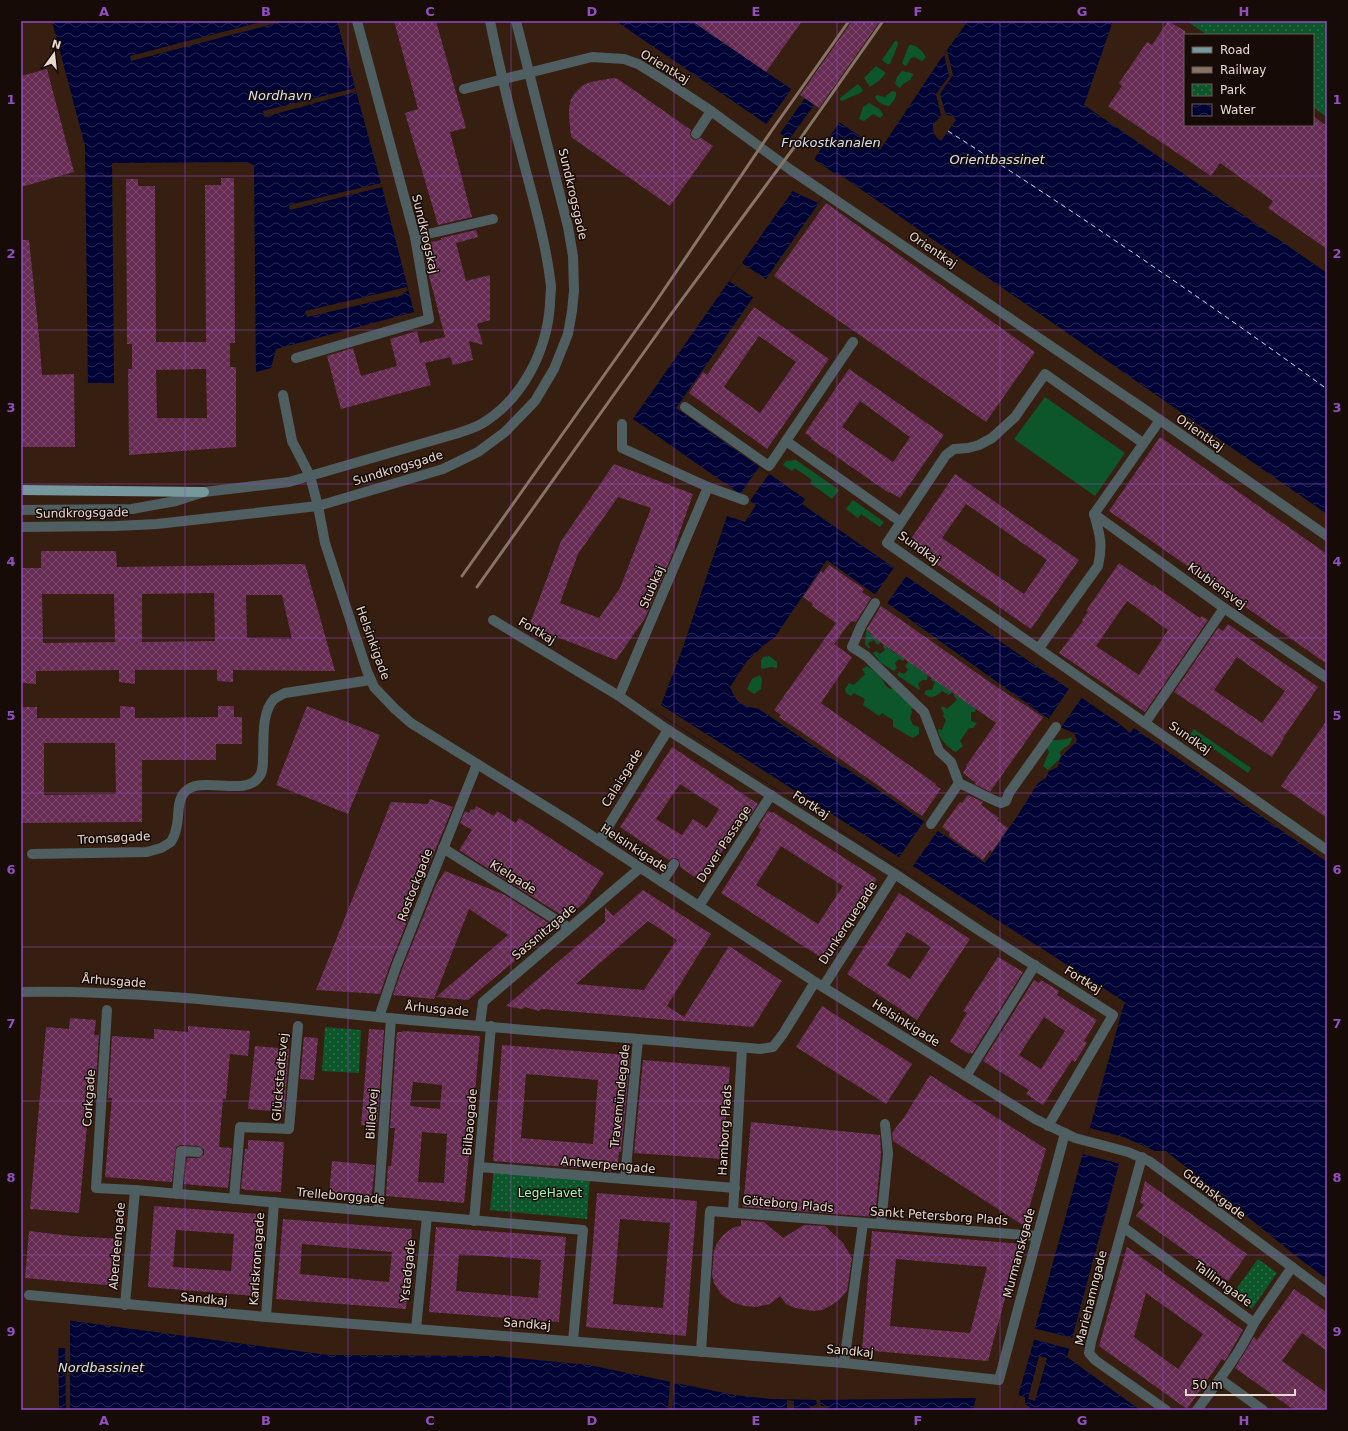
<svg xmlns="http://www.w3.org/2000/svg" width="1348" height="1431" font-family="'DejaVu Sans',sans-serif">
  <defs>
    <pattern id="park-dots" width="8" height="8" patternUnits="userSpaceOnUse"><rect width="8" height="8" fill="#0d562b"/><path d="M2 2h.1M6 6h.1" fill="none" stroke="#306e49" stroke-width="1.8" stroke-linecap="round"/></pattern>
    <pattern id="water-waves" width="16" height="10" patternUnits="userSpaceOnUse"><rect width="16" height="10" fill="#000335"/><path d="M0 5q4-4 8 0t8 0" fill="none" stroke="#252751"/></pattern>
    <pattern id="building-cross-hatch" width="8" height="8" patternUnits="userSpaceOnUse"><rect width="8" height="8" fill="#662c54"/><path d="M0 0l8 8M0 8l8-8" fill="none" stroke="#7c4a6c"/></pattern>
  </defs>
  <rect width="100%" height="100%" fill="#361e10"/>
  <g fill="#0d562b">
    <path d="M895,41H897L898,44L890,64H887L882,60Z"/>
    <path d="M909,45C916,44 923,51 926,57L922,61L914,57L911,58L907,65L905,66L902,63Z"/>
    <path d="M876,66L886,73L880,80L870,87L864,78Z"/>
    <path d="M902,71L912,73L913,75L910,80L903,84L900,88L895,84L897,77Z"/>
    <path d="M858,84L863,90L862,92L842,101L840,100V98Z"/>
    <path d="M892,91L896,92C897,97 893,102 889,106C883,105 878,103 875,97L877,95L885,97Z"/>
    <path d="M869,103L879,109L883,114L882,116L880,118L873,114L864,121L859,119L863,107Z"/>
    <path d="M1045,397L1125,453L1095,496L1014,439Z"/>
    <path d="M796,460L839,490L832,499L810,483L812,480L795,468L792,471L783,465L786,461Z"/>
    <path d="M853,500L884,522L880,527L861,514L858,518L846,509Z"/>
    <path d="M866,630L882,642L877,645L874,640L868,643L870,648L869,649L865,644Z"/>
    <path d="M885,644L893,652L905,658L903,661L899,659L895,663L897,668L894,671L881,663L873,653L876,651L880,654L885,650L883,646Z"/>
    <path d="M769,656L777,662V668L771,667L763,669L761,668V661L763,657Z"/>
    <path d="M909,661L928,674L927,680H922L918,684L920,688L919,690L897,675L899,672L904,674L908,670L905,666Z"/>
    <path d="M867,666C874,670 883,677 885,685L890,689L893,688L916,709H911L912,712L910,718L913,725L919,727V734L913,738C906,735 900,730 893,727V720L882,713L879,716L863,705L865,699L854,693L851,696L846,693L845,689L849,683L854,685L865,674L862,669Z"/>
    <path d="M760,675L762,679L761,689L754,694L747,689L752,679Z"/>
    <path d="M932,676L953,691L949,695L942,691C936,697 932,699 924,694C925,690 928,689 932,690L935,682L931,680Z"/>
    <path d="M955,693L976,708L975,712H971V721L977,723L973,728H969L960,741L963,746L956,752C948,748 938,738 938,729L942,730L946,720L943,716L944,713L941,708L943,706L947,709L957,700L954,696Z"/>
    <path d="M1194,729L1251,768L1248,773L1211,747L1206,754L1186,740Z"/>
    <path d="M1071,737L1072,739C1070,746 1064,747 1060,752L1061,758L1048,770L1043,766L1049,752L1046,746L1049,741C1057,739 1064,741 1071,737Z"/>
  </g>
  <g fill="url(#park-dots)">
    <path d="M1187,21H1327V117L1313,107V35H1207Z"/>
    <path d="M325,1027L361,1030L359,1073L322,1071Z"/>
    <path d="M494,1166L590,1175L587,1219L490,1210Z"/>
    <path d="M1258,1259L1277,1273L1252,1309L1232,1295Z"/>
  </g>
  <g fill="url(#water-waves)" fill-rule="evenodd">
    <path d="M52,21H337L381,183L414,312L276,349L271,368L256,372L254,165L247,162L112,163L114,383H88L85,146Z"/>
    <path d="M616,21H692L880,150L944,54L968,21H1113L1084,105L1327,273V514L839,174L676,408L805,499L802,504L1121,725L1130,733L1134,728L1327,862V1279L1301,1260L1166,1151H1155L1126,1138L1067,1357L1140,1410H1014L1034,1340L1035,1328L1122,1011L651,709L727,516L745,522L756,505L633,419L729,281L816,158ZM827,560L1060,727L1074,733L1077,741L1060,758L1058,767L1049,771L1046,778L1038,783L1018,815L985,863L759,709C740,704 738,706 730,687L747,661L764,645L775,637Z"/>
    <path d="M58,1319L328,1355L496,1356L589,1365L734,1395L771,1399L816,1400L976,1398L973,1410H59Z"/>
  </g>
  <g fill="#361e10">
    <path d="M265,21H285L131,61L130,56Z"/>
    <path d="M947,50L953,75L940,94L946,115L953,116L956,120L941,141L936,137L933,131V124L941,116L936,94L949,76L944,54Z"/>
    <path d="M355,88L356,92L264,117L263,111Z"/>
    <path d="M792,88L823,108L822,110L840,122L814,159L838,176L818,203L792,191L814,159L788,141L814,105L805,98L779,135L765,126Z"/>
    <path d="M381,183L382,187L290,210L289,205Z"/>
    <path d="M742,263L767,280L754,298L729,281Z"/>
    <path d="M407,287L408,291L403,293V295L307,317L305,311Z"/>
    <path d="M759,467L769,474L750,501L740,494Z"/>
    <path d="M725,515L727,516L682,650L661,705L899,857L925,820L939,829L913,866L1125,1002L1122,1011L650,708L657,690H651L646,688L643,683V677L648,671L653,669L660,668L664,670Z"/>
    <path d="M895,566L907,575L886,605L874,596Z"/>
    <path d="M1070,687L1083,696L1060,729L1048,720Z"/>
    <path d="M1090,1128L1127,1138L1120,1164L1083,1154Z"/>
    <path d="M57,1318L70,1320V1410H66L65,1348H57Z"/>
    <path d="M1033,1328L1073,1338L1070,1349L1032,1339Z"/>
    <path d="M1039,1356L1047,1358L1035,1401L1028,1399Z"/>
    <path d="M670,1380L675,1381L672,1410H668Z"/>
    <path d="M1018,1395L1025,1397V1404L1031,1408L1027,1410H1014Z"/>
    <path d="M787,1400L794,1401V1410H787Z"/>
    <path d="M816,1400H820L821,1406H828V1410H810V1406H817Z"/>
  </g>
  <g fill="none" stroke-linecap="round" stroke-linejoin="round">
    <path stroke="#d5e0f1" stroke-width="1" stroke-dasharray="5 4" stroke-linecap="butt" d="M948,131C1077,213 1203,299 1327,389"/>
  </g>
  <g fill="url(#building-cross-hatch)" fill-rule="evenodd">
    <path d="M394,21H436L466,128L450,132L472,217L438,225L405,113L418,109Z"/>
    <path d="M692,21H802L766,72Z"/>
    <path d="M852,21H880L819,108L800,95Z"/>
    <path d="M1168,21L1185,31V125H1313V116L1327,126V249L1268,208L1273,201L1220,163L1211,176L1108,106L1122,86L1119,83L1147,42L1152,45Z"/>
    <path d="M47,69L74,172L21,187V76Z"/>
    <path d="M613,78L618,79L691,130L690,134L692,139L696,140L701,138L713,146L670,206L571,137L569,116V108L571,99L575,93L583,85L591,82Z"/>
    <path d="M221,178H234L235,343H230V367H236V447L129,455L128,369H132V344H127L126,179H138V186H155L156,342H206L205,185H221ZM206,369L207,418H157L156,370Z"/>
    <path d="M826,203L1035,352L986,422L774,276Z"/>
    <path d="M476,230L478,237L456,243L466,281L490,275V320L477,324L483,345L469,341L473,360L453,365L450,357L425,363L431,385L341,409L327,356L353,348L361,376L397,366L390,339L417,331L420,343L445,337L427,268L423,244L441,240V238Z"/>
    <path d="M21,240H29L39,336L42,375L74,374L75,447H21Z"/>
    <path d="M754,307L829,359L767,449L689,393L703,372L707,375ZM759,336L796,362L760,413L724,387Z"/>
    <path d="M849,369L944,435L900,498L890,492L889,493L811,439L812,438L805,433ZM860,401L910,437L893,462L842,427Z"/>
    <path d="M1160,437L1327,554V664L1109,511Z"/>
    <path d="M614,464L693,494L670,560L645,618L616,660L529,626L561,541ZM618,497L651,508L620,588L599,618L560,603L578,554Z"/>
    <path d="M955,474L1079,560L1031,629L936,564L937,563L908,543ZM966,504L1047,560L1024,594L942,538Z"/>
    <path d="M41,551H116L117,567L305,564L335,671L233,670V682L217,681V670H135V684L119,682V670L36,671V684L21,683V568H41ZM214,593L215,641L142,642V594ZM42,594H114L115,642L43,643ZM246,595H282L292,639L247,638Z"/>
    <path d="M1119,563L1153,586V585L1200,618L1202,616L1208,620L1145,712L1059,653L1083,621L1082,620L1088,612L1086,611ZM1127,601L1168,630L1139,675L1096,646Z"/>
    <path d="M829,565L864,589L862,592L871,598L856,622L851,621L834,644L852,657L821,703L936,784L935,785L941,789L922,816L800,731L779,717L781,715L774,710L836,623L812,606L813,604L803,597L821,571L823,573Z"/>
    <path d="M881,606L991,683L1043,717L990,792L975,784L976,783L963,773L967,766H966L996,723L870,635L872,634L866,630Z"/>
    <path d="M1228,624L1318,687L1283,738H1284L1272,757L1174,692L1218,628L1223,631ZM1237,657L1285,691L1262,723L1214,690Z"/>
    <path d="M120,706L135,707V718L218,717V706H234V717H242V744H216V760H142V822L21,823V707H37V718H120ZM44,743H115L116,794L44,795Z"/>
    <path d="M307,706L380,735L348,814L276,785Z"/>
    <path d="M1327,720V818L1281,786Z"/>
    <path d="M672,747L758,804L747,820L744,818L702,882L680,867V864L678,859L674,858L669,860L620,827ZM680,784L719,809L707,828L693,819L682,835L656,819Z"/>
    <path d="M968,795L983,802L981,805L999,818L997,820L1008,828L992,852L990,850L983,860L949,836L950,833L942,827L960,802L962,803Z"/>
    <path d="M430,799L453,807L409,913L410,914L390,965L380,994L316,990L391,802L428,804Z"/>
    <path d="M476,806L494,816L497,811L516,823L519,818L604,873L585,902L566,918L459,850L472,830L460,823L465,811L469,813L471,809L474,810Z"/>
    <path d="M768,811L772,813L773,812L877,879L825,960L721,893L761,830L758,827ZM781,846L843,886L818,924L756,885Z"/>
    <path d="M445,871L505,895L555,927L468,1000L436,997L508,935L469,909L434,999L393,995L402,969L436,885Z"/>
    <path d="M643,890L711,934L667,1006L684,1017L729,946L782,981L753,1027L542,1009L539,1011L525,1007L522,1009L506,1006L605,922V907L613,916ZM648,921L677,940L644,990L576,984Z"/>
    <path d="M899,893L970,939L917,1020L847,974ZM907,932L931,947L910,979L887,965Z"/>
    <path d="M998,957L1023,972L972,1054L970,1052L969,1054L950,1042L967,1013L963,1011Z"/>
    <path d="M1034,980L1039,983L1041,980L1059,991L1057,995L1097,1020L1084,1041L1087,1043L1075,1062L1072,1060L1043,1105L1026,1094L1029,1090L983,1061ZM1044,1017L1065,1031L1041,1069L1019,1055Z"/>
    <path d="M822,1006L912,1064L886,1104L796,1047Z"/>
    <path d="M70,1018L96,1020L94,1035H99L95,1097L90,1096L85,1126H87L79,1213L30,1209L46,1027L69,1029Z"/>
    <path d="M188,1026L250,1031L248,1056L230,1054L226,1099H223L219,1147L232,1148L228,1188L184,1184L187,1158H198L204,1155V1149L198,1146L181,1145L176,1147L172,1182L105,1177L112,1098H108L112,1036L154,1039V1029L188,1032Z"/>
    <path d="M369,1029L384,1030L377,1127L361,1125Z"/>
    <path d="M403,1031L480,1036L471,1136L464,1203L386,1196L388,1166H391L395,1128H390L397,1032H402ZM413,1082L442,1085L440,1109L410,1106ZM422,1132L447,1134L444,1183L418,1182Z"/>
    <path d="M304,1037L318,1038L314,1080L300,1079Z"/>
    <path d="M502,1045L627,1055L626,1059H630L621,1152H619L617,1171L493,1161ZM526,1074L598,1080L593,1144L521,1138Z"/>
    <path d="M255,1046L289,1049L284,1112L248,1109Z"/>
    <path d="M643,1060L730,1067L723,1159L634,1153Z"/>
    <path d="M930,1075L1046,1149L1024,1226L893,1141L892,1133L905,1116Z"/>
    <path d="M751,1122L880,1135L881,1154L875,1217L743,1207Z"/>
    <path d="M248,1140L284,1142L281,1192L245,1190V1189H241L245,1149H248Z"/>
    <path d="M332,1161L375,1165L371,1201L329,1196Z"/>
    <path d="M1145,1181L1247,1254L1228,1281L1136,1216L1144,1205L1140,1202Z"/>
    <path d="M597,1193L697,1201L686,1336L586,1327ZM620,1219L670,1223L663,1308L613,1304Z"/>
    <path d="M154,1206L261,1214L254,1296L148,1287ZM176,1230L234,1234L231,1271L173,1267Z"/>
    <path d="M283,1219L412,1229L406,1309L276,1299ZM302,1244L392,1252L389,1282L300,1274Z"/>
    <path d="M741,1220L764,1222L783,1238L804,1225L825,1226L843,1243L852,1258L847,1291L839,1300L830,1306L822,1310L813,1311L795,1308L786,1304L780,1296L770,1304L756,1307L744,1306L732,1302L721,1294L714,1283L712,1275L714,1251L716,1245L723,1235L734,1227L741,1226Z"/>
    <path d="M436,1227L566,1237L559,1322L429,1312ZM459,1254L541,1260L538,1298L456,1291Z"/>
    <path d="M29,1231L71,1236L122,1239L118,1286L25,1278Z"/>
    <path d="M872,1231L1020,1244L988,1361L862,1350ZM896,1259L987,1267L970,1333L890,1326Z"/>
    <path d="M1127,1247L1243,1330L1225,1361L1222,1359L1187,1409L1099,1346ZM1146,1293L1203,1334L1178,1369L1134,1337Z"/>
    <path d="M1294,1289L1327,1312V1351L1302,1333L1282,1361L1327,1393V1410H1294L1235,1368L1254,1337L1257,1340Z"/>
  </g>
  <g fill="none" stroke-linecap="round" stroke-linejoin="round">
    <g stroke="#4e5e61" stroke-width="10">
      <path d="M464,89L592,57L624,59L638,64L664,80L711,111L791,170L1160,420L1327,536"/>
      <path d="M696,134L711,111"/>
      <path d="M415,237L493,219"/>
      <path d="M296,358L429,319L415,237L357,21"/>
      <path d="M283,395L292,441L310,476L318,506L325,543L367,671L374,687L395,709L411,723L569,821L815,982L1035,1119L1075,1138L1128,1152L1149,1161L1327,1293"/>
      <path d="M685,407L769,466L853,342"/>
      <path d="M622,424V448L708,487L744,500"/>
      <path d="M786,441L901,522"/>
      <path d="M1143,443L1045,374L1015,417L992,438L979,445L968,448L954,449L946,455L887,543L1327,850"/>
      <path d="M21,510L132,509L176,501L204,492L289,482L455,434C464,431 475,428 483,423C523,398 547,351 550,304C550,298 551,292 551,286C546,242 533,199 522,156C510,112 499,66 490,21"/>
      <path d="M1094,514L1224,608L1327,678"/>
      <path d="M1094,514L1160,420"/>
      <path d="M21,527L116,526L157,524L318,506L443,469L478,452L505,432L535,401L554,369L568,334L572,311L574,291L573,256L568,227L516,21"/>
      <path d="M875,603L861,626L852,647L866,656L924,712L939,751L951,762L959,783C973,789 986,798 1001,803L1006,801L1009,793L1056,727"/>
      <path d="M493,620L619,696L668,730L895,874L980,931L1113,1015L1048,1126"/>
      <path d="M1039,648L1098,566C1103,544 1100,535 1094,514"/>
      <path d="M619,696L708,487"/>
      <path d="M1145,723L1224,608"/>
      <path d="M931,824L959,783"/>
      <path d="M599,841L668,730"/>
      <path d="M443,848L569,928"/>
      <path d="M32,854L147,852L161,848L171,842C174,837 176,831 177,825C179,815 177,801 184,793C198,774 244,797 258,778C263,773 263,765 263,758C264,740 261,713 274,699C277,697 281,695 285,693L371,680"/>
      <path d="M662,882L674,864"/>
      <path d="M699,906L771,795"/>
      <path d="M823,987L895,874"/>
      <path d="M21,992C139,990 260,1005 377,1017C505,1029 632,1038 760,1049L773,1047L783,1034L815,982"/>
      <path d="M107,1010L96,1188L135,1190L583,1230L573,1341"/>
      <path d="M379,1017L396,967L477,764"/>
      <path d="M480,1025L483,1002L640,868"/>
      <path d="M966,1076L1035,965"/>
      <path d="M1142,1157L1091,1342L1089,1353L1095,1360L1166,1410"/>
      <path d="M479,1167L735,1188"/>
      <path d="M625,1179L638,1039"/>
      <path d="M177,1194L181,1151L198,1152"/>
      <path d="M234,1199L240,1127L289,1129L298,1026"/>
      <path d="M378,1212L391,1018"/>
      <path d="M733,1213L742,1048"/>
      <path d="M474,1221L491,1026"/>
      <path d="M881,1224L888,1154L885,1124"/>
      <path d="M1123,1227L1254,1323"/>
      <path d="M29,1295L266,1317L844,1363L999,1380L1065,1133"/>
      <path d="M125,1305L135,1190"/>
      <path d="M266,1317L274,1202"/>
      <path d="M416,1329L427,1216"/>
      <path d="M701,1352L710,1211L1037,1236"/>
      <path d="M844,1363L863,1223"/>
      <path d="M1220,1379L1263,1410"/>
      <path d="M1197,1410C1217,1383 1240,1353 1254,1323L1292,1267"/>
    </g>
    <path stroke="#76979c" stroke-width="10" d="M21,490L204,492"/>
    <g stroke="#887367" stroke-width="3">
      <path d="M462,576L653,306L772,130L849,21"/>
      <path d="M477,587L669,317L798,142L883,21"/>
    </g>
  </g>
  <path fill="none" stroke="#914fc2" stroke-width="1" stroke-opacity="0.55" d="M185,21V1410M348,21V1410M511,21V1410M674,21V1410M837,21V1410M1000,21V1410M1163,21V1410M21,176H1327M21,330H1327M21,484H1327M21,638H1327M21,793H1327M21,947H1327M21,1101H1327M21,1255H1327"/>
  <g text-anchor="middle" stroke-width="3" stroke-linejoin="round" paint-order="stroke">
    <g font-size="12" fill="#ead9d0" stroke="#160b06">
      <text transform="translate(665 67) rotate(31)" y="4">Orientkaj</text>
      <text transform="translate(573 194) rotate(77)" y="4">Sundkrogsgade</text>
      <text transform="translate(425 234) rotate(77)" y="4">Sundkrogskaj</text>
      <text transform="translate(933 250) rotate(34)" y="4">Orientkaj</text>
      <text transform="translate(1200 433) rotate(35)" y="4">Orientkaj</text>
      <text transform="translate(398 468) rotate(-17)" y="4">Sundkrogsgade</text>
      <text transform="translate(82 513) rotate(-1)" y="4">Sundkrogsgade</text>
      <text transform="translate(919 548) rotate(36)" y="4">Sundkaj</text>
      <text transform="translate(1217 586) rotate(36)" y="4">Klubiensvej</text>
      <text transform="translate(652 587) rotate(-67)" y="4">Stubkaj</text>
      <text transform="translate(537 631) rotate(31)" y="4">Fortkaj</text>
      <text transform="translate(373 643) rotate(70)" y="4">Helsinkigade</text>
      <text transform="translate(1190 738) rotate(35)" y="4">Sundkaj</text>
      <text transform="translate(622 778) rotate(-58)" y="4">Calaisgade</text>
      <text transform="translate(811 805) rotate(33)" y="4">Fortkaj</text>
      <text transform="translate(114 838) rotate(-3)" y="4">Tromsøgade</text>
      <text transform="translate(724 844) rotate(-57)" y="4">Dover Passage</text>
      <text transform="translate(634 848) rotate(33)" y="4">Helsinkigade</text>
      <text transform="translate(513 877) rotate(32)" y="4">Kielgade</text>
      <text transform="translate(415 885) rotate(-69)" y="4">Rostockgade</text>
      <text transform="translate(848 923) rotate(-57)" y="4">Dunkerquegade</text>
      <text transform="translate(544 932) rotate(-40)" y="4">Sassnitzgade</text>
      <text transform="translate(1083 980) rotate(32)" y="4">Fortkaj</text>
      <text transform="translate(114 981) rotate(4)" y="4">Århusgade</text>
      <text transform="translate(437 1009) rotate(5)" y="4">Århusgade</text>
      <text transform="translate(906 1023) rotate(32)" y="4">Helsinkigade</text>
      <text transform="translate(280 1077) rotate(-85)" y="4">Glückstadtsvej</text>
      <text transform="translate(620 1096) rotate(-84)" y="4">Travemündegade</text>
      <text transform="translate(89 1098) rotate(-86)" y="4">Corkgade</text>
      <text transform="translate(372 1114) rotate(-86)" y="4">Billedvej</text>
      <text transform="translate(470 1122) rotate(-85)" y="4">Bilbaogade</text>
      <text transform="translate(725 1130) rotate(-87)" y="4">Hamborg Plads</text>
      <text transform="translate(608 1165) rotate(5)" y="4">Antwerpengade</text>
      <text transform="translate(1214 1194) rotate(37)" y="4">Gdanskgade</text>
      <text transform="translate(341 1196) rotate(5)" y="4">Trelleborggade</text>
      <text transform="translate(788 1204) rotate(5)" y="4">Göteborg Plads</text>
      <text transform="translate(939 1216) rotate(4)" y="4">Sankt Petersborg Plads</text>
      <text transform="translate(117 1246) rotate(-85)" y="4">Aberdeengade</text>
      <text transform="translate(1019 1253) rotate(-75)" y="4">Murmanskgade</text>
      <text transform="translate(257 1259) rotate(-86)" y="4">Karlskronagade</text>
      <text transform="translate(408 1271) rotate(-84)" y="4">Ystadgade</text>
      <text transform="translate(1223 1284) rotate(36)" y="4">Tallinngade</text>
      <text transform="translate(1091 1298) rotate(-76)" y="4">Mariehamngade</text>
      <text transform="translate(204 1299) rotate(5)" y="4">Sandkaj</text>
      <text transform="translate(527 1324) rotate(4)" y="4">Sandkaj</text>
      <text transform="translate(850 1351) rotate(5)" y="4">Sandkaj</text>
    </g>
    <g font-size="12" fill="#9cf9b5" stroke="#160b06">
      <text x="550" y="1197">LegeHavet</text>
    </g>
    <g font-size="13" font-style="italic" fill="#d5e0f1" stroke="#160b06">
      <text x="280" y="100">Nordhavn</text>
      <text x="831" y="147">Frokostkanalen</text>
      <text x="997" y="164">Orientbassinet</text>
      <text x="101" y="1372">Nordbassinet</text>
    </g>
  </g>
  <rect width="1348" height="1431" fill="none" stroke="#160b06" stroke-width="44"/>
  <rect x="1184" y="34" width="130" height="92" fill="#160b06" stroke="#6b5d57"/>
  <rect x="1192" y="47" width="20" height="6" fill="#76979c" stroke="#6b5d57"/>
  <text x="1220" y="54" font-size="12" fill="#ead9d0">Road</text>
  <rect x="1192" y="67" width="20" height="6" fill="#887367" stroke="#6b5d57"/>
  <text x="1220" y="74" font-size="12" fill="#ead9d0">Railway</text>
  <rect x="1192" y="84" width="20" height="12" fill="url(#park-dots)" stroke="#6b5d57"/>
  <text x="1220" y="94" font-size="12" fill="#ead9d0">Park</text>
  <rect x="1192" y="104" width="20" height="12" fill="url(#water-waves)" stroke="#6b5d57"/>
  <text x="1220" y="114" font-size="12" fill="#ead9d0">Water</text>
  <g transform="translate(54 54) rotate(15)" stroke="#160b06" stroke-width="3" paint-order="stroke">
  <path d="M0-3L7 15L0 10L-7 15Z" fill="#ead9d0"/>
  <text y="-6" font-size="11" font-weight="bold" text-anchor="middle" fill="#ead9d0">N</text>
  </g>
  <path d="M1186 1389v6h109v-6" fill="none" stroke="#ead9d0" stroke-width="2"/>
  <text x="1192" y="1389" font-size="12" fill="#ead9d0" stroke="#160b06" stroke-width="3" paint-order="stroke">50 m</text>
  <rect x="22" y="22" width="1304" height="1387" fill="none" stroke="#914fc2" stroke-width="1.5"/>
  <g font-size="13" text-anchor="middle" font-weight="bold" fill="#914fc2">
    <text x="104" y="16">A</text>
    <text x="266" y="16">B</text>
    <text x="430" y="16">C</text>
    <text x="592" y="16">D</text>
    <text x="756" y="16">E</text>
    <text x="918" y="16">F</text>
    <text x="1082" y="16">G</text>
    <text x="1244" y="16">H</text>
    <text x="11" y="104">1</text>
    <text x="1337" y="104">1</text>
    <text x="11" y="258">2</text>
    <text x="1337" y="258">2</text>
    <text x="11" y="412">3</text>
    <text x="1337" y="412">3</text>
    <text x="11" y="566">4</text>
    <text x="1337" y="566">4</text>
    <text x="11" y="720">5</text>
    <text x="1337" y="720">5</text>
    <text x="11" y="874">6</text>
    <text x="1337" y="874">6</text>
    <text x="11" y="1028">7</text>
    <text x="1337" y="1028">7</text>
    <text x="11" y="1182">8</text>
    <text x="1337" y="1182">8</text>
    <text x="11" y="1336">9</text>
    <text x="1337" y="1336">9</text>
    <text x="104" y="1425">A</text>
    <text x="266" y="1425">B</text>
    <text x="430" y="1425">C</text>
    <text x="592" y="1425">D</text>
    <text x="756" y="1425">E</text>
    <text x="918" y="1425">F</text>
    <text x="1082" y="1425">G</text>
    <text x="1244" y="1425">H</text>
  </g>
</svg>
